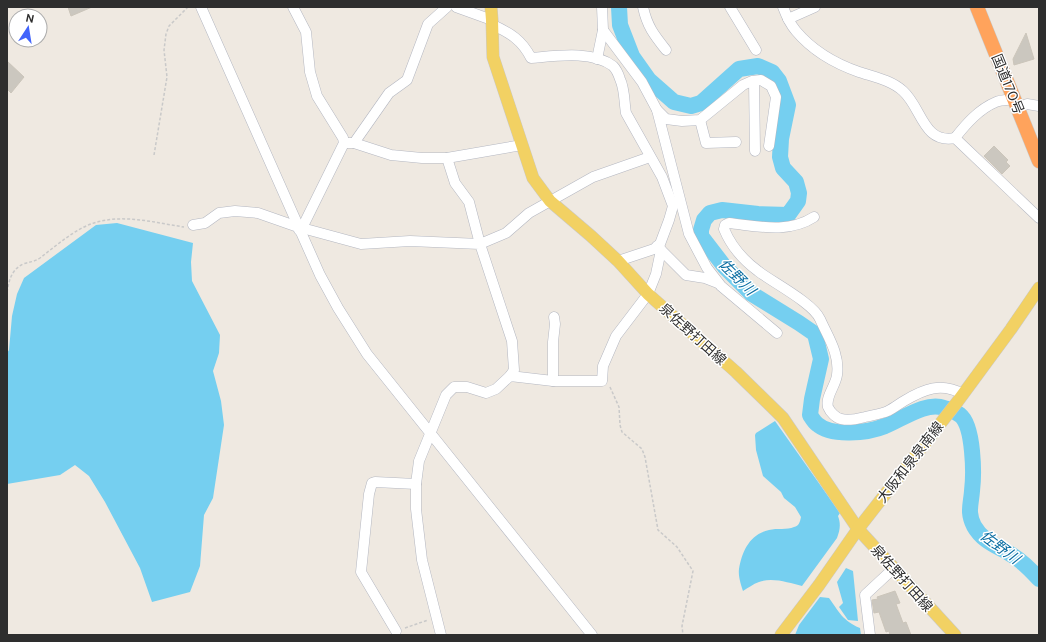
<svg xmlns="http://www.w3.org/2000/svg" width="1046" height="642" font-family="'DM Sans','Noto Sans JP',sans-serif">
  <rect width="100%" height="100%" fill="#efe9e1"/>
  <g fill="#75cff0">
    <path d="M117,223L193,243L191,262L192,281L220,335L219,353L213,371L221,401L224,425L213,498L204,515L200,566L190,592L152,602L140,568L105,502L89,476L75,465L60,475L7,484V353L9,350L12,316L17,294L24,278L96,225Z"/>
    <path d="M775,421L840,513L838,516C841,524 840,530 837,538L802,586C789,583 773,577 759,582C753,584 748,588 743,591C741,585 738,576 739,569C742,551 750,534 769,530C777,528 787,530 794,527C799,526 800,522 801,517L795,507L784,498L781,492L763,476L756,450L755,435L756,433Z"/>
    <path d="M846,568L853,571L858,621L848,620L839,607L843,603L837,582Z"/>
    <path d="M820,597L829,598C839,612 843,621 860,628L861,635H795L799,625Z"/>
  </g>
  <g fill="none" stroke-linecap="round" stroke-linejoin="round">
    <path stroke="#75cff0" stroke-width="16" d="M619,7L620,25L632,56L649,80L674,102L691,106L701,103L739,69L758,66L772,72L779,81L788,105L781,139L780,157L783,168L796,182L799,193L798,201L788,215L758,214L722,210L710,213L704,220L701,230V236L724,266L752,294L799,323L815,334L821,359L812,399L810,415C812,418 814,422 817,424C831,437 868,433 885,426C901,420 926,401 944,408C949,409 956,412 960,415C974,426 974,475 972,491C971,505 967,512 974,526C983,542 998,546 1012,555C1022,561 1031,570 1039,579"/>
  </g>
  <g fill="#cbc7bf" stroke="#cbc5ba">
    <path d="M68,7H92L71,16Z"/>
    <path d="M1026,33L1034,59L1014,65L1013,59Z"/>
    <path d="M7,61L24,77L11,93L7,89Z"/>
    <path d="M994,146L1008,160L1006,162L1010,166L1002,174L984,156Z"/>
    <path d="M895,591L900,603L896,604L903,623L906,622L911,635H890L889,631L886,632L879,612L874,613L872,600L878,599L877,597Z"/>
  </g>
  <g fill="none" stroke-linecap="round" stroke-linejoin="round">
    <g stroke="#b4b7c1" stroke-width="11">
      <g id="minor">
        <path d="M201,7L320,275L338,308L367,354L592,635"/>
        <path d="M293,7L306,32L310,72L317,96L343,138L344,143L302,228"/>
        <path d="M456,7L492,20"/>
        <path d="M602,7L603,30L642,82L657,110L666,119L682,121L700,120L743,85L752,81L761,80L771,86L776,97L769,146"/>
        <path d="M643,7C647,26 654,35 666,50"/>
        <path d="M730,7L756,50"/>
        <path d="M783,7C786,15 790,24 796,31C812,50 836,64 859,72C874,77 891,80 903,91C922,108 923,144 955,138L1039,218"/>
        <path d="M788,19L815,7"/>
        <path d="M493,25C510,33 522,40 531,58C555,56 592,50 613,66C616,69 619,76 620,79C625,90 624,102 626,113L662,177L673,206L669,220L660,244L654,249L618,261"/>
        <path d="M597,59L603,30"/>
        <path d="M754,81L755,151"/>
        <path d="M1018,108L1027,104L1039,106"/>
        <path d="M657,110L689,234L707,268L721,286L777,333"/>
        <path d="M700,120L706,143L736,142"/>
        <path d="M955,138C966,124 979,109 996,102C1001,100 1009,100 1015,99"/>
        <path d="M344,143H354L391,155L422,158H447L522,145"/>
        <path d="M354,143L389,93L407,80L428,24L447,7"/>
        <path d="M447,158L455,183L469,202L480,244L506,233L529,213L593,177L650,157"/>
        <path d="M814,217C788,234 757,226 729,223L725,225L724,229C731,246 743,260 758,271C772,282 813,303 820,319C828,337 840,354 837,375C836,385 825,397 828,407C830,412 836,418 841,419C850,421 857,419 865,417C873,415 881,414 888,411C894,408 899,404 904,401C924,389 941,382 963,394"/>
        <path d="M193,225L205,223L219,213L235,211L258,213L298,227"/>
        <path d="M299,230L302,228L361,244L410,241L480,244L512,341L514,370L510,376"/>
        <path d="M657,246L686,275L705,278L718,283"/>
        <path d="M553,381V342L555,324L554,317"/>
        <path d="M396,631L361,572L369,494L372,483L375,482L416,484"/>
        <path d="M441,635L422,560L416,509V484L419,461L446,395L454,387H467L486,393L496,389L510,376L553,381H602L603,366L616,336L648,294L656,274L661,250"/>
        <path d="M870,635L865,595L893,569"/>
      </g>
    </g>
    <g stroke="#c9c9c9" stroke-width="13">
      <g id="major">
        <path d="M491,7L492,20L493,57L533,178L550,201L591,236L618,261L648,294L736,372L783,418L858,529L955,635"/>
        <path d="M781,635L819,585L858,529L958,401L1011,329L1039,288"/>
      </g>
    </g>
    <g stroke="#c9c9c9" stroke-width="15">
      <path id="highway" d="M977,7L1039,161"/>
    </g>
    <g stroke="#c9c9c9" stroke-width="1.5" stroke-dasharray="3 2" stroke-linecap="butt">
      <path d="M154,155L167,77L164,50L166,34L169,26L188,7"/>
      <path d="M7,292C9,281 11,270 23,264C29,262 34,262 40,258C53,248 67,236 82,228C114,211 150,222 184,227"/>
      <path d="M610,387L619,407L620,425L622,432L642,449L645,457L658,530L677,547L693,571L682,626L683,635"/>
      <path d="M405,628L428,620"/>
    </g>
    <use href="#minor" stroke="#fff" stroke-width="10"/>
    <use href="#major" stroke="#f2d163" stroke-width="12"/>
    <use href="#highway" stroke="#ffa35c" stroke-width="14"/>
  </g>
  <g text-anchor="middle" stroke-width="3" stroke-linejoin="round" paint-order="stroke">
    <g font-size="14" fill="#2e2e2e" stroke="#fff">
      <text transform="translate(1008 84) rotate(68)" y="5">国道170号</text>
      <text transform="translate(693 334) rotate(42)" y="5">泉佐野打田線</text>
      <text transform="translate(910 462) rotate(-52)" y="5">大阪和泉泉南線</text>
      <text transform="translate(902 578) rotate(48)" y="5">泉佐野打田線</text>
    </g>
    <g font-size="15" font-style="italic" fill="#0d6fa3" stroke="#fff">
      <text transform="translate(737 277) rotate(45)" y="5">佐野川</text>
      <text transform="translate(1000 547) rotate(37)" y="5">佐野川</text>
    </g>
  </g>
  <rect width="1046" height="642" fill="none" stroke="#2e2e2e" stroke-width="16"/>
  <g transform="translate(28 28) rotate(12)"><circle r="19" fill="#ffffff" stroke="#ababab"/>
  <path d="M0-3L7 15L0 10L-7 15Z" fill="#4264fb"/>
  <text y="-6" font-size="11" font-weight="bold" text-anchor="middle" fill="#2e2e2e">N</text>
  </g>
</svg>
